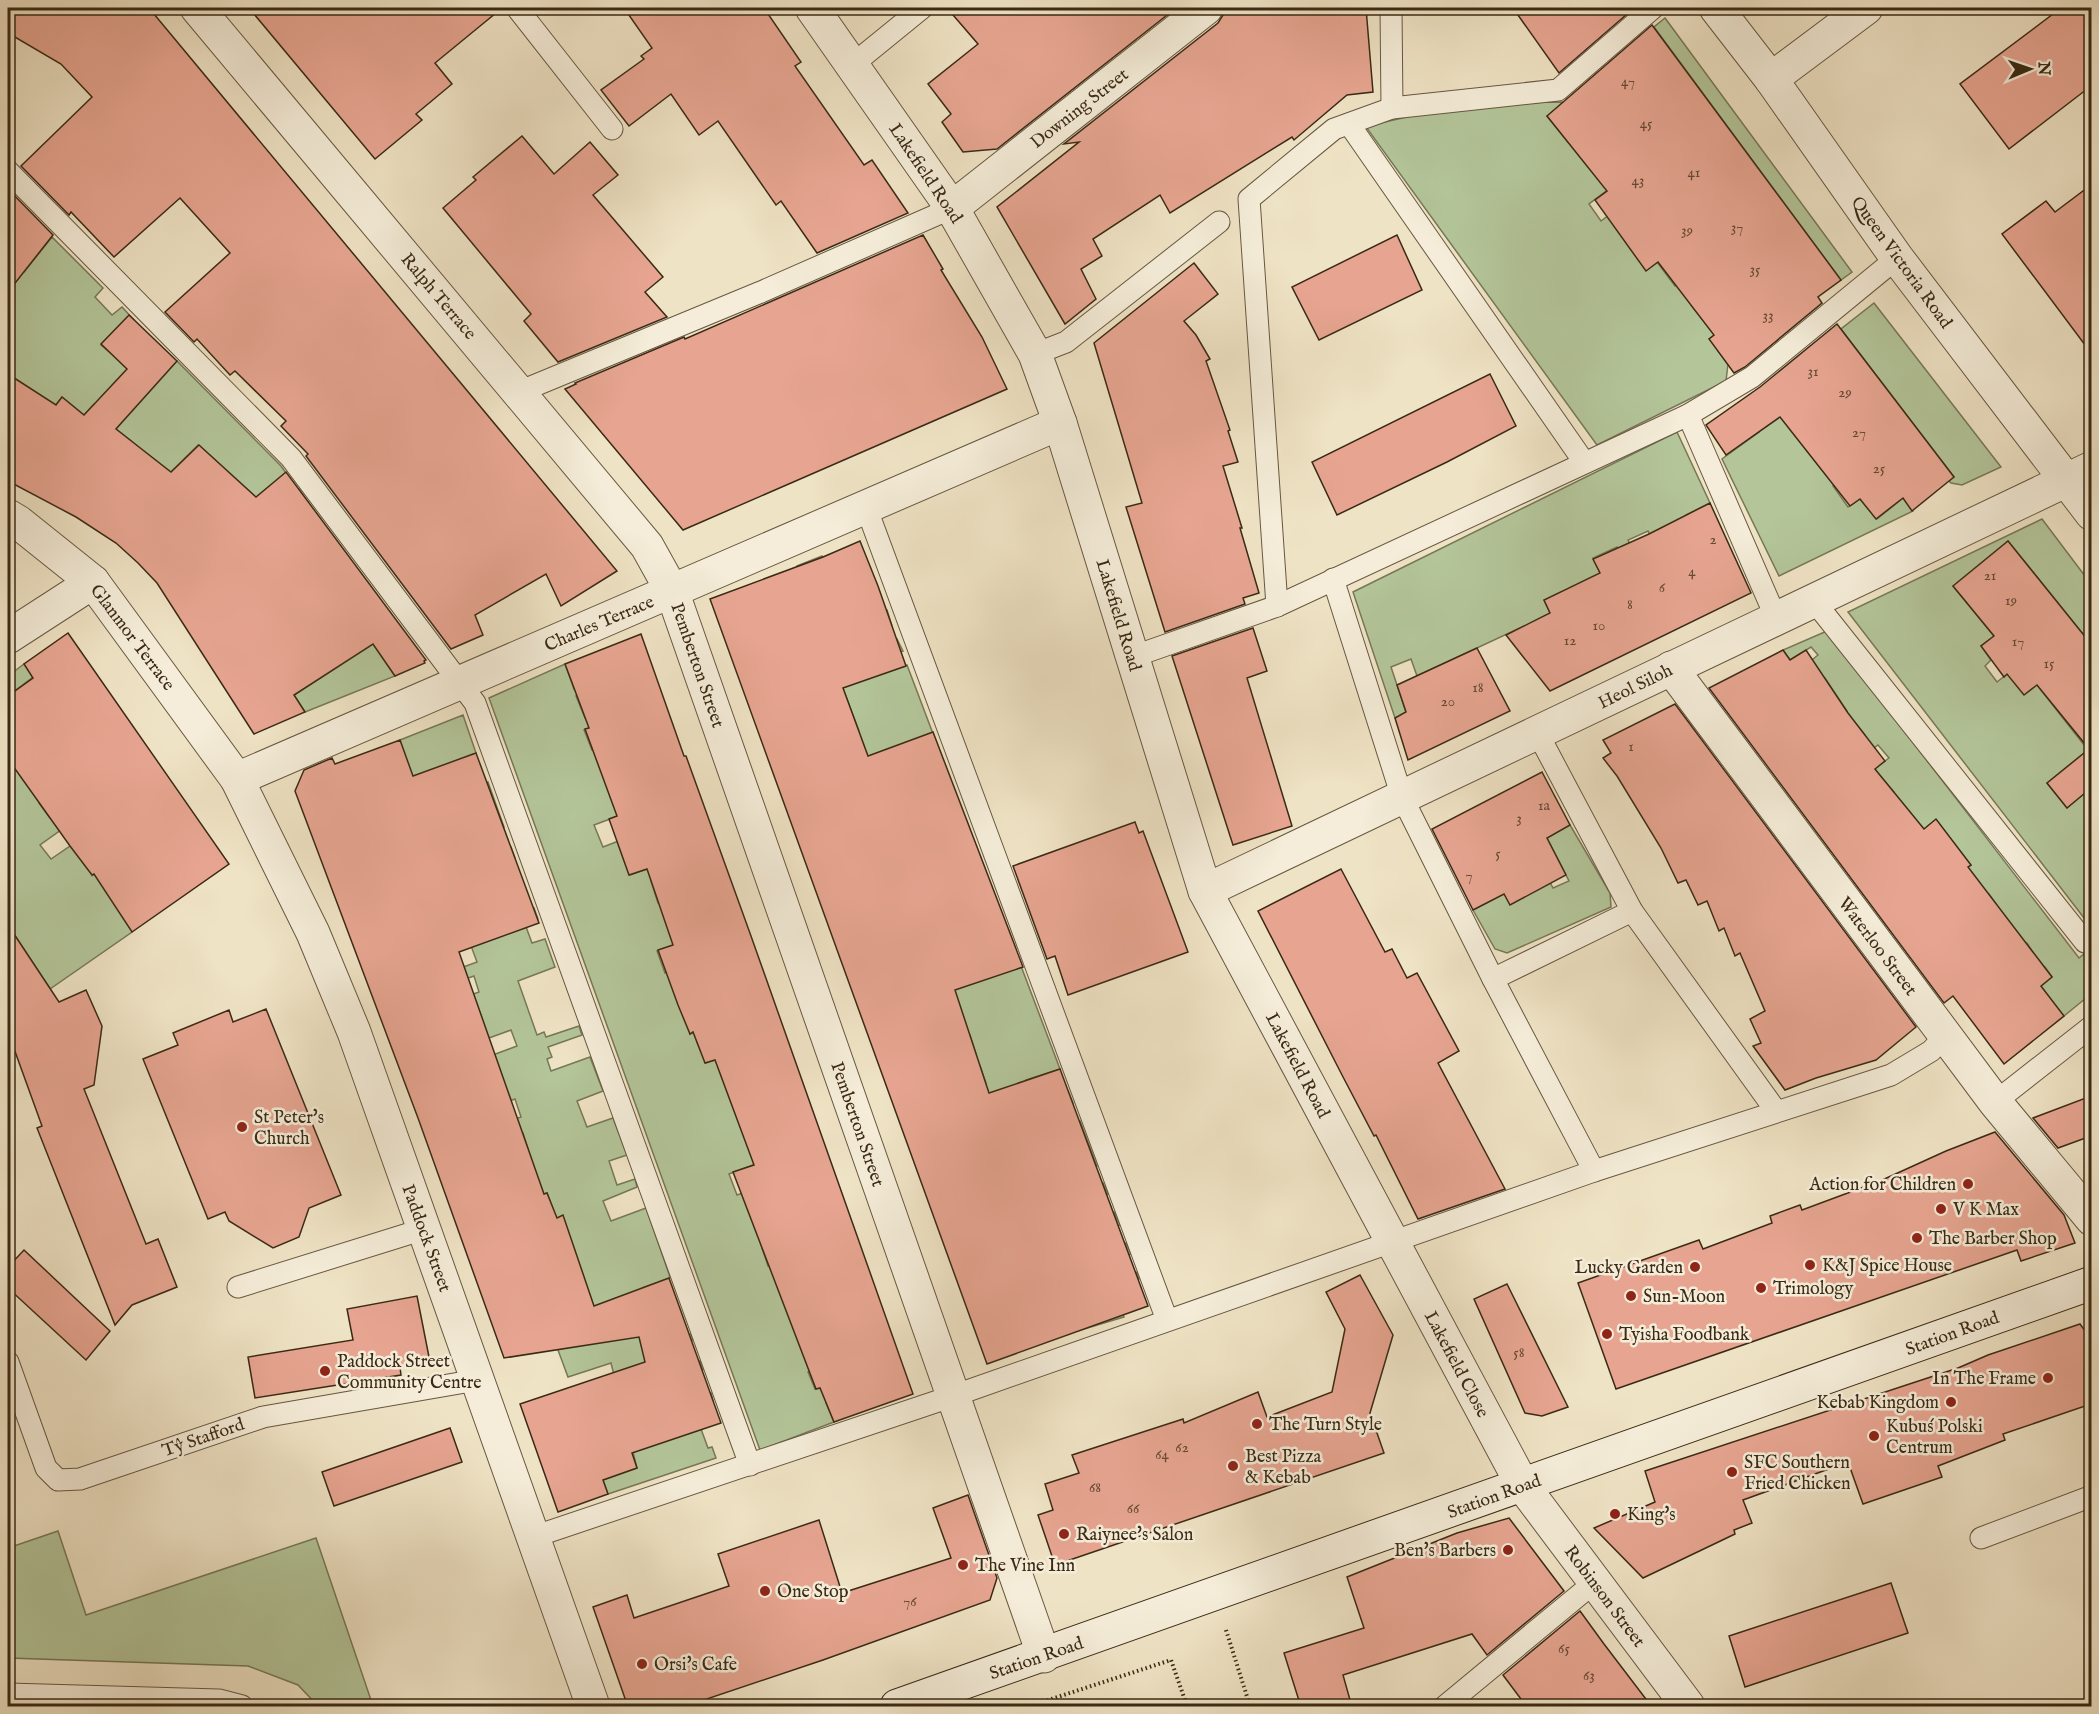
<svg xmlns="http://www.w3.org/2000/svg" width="2099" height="1714" font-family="'IM FELL English',serif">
  <rect width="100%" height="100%" fill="#efe3c5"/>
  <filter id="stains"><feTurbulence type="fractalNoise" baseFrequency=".00333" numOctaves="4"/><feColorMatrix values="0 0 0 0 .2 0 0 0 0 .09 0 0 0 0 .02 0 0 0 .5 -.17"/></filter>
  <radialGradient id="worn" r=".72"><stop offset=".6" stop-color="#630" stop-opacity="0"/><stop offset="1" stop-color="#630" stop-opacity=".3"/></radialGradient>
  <g fill="#b3c599" stroke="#767857" stroke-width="1.5">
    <path d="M1665,18L1852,272L1841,280L1654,27Z"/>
    <path d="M1629,95L1653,156L1589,204L1601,221L1617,209L1675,286L1734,243L1691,305L1702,319L1762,275L1728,364L1726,381L1597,445L1366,127C1430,109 1497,102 1564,102L1547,116L1569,143Z"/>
    <path d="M52,237L103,288L95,297L112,315L122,307L134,320L101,345L113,355L177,361L281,466L286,473L258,496L270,511L299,489L309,504L359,624L395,676L305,712L294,695L340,665L216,461L198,445L144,499L131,441L116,429L94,404L84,415L62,397L45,418L24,385L8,374V263L24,272Z"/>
    <path d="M1874,303L2001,467L1962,485L1951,483L1949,481L1954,477L1841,329Z"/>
    <path d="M1765,386L1873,455L1833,486L1848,507L1860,499L1877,519L1903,498L1913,511L1779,576L1722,459L1759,432L1740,404Z"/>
    <path d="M1677,432L1710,503L1686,515L1671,581L1648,531L1628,540L1654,593L1641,599L1617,547L1593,558L1618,610L1561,592L1544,600L1562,637L1536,650L1524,626L1417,676L1411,659L1391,667L1406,712L1395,718L1353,592Z"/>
    <path d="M2042,519L2091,584V644L2008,541L1953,586L1994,636L1981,646L1991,660L1985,666L1997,682L2007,674L2037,685L2088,750L2047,783L2067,808L2091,788V927L1848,612Z"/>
    <path d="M822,556L838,594L876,582L880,593L845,605L851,623L887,610L892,626L876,632L881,645L897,639L903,651L873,662L878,675L907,665L1060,1069L1026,1080L1033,1101L1068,1091L1073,1103L1045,1112L1051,1131L1080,1121L1097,1166L1085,1171L1091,1187L1103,1183L1108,1194L1078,1205L1085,1223L1114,1212L1120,1225L1092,1236L1098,1254L1126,1243L1131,1254L1103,1264L1109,1282L1137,1272L1139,1279L1113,1289L1124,1317L1077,1331L942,1099L986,1083L980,1066L931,1069L976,1054L970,1035L815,747L859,731L797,566Z"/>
    <path d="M1827,631L2079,958L2091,948V994L2064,1016L2051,1000L2013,1009L2052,977L2045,967L2007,997L1995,983L2034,954L2027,943L1988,972L1996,904L1989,894L1932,895L1971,865L1936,820L1894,852V792L1886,783L1847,790L1889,758L1878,745L1836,777L1865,735L1857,725L1812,739L1847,711L1825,678L1776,689L1818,655L1811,647L1790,660L1783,650Z"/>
    <path d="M24,664L33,677L8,696V676Z"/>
    <path d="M565,664L574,689L615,673L618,679L576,696L585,718L626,701L630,710L584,730L592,750L637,732L661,800L594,825L603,847L668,822L621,852L630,875L681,857L685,868L651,881L658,903L709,932L657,951L665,973L716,955L690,1034L737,1017L697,1042L706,1063L747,1048L785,1153L729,1174L737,1195L793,1175L812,1231L762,1248L768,1266L818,1248L858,1354L808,1372L815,1389L863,1372L826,1403L834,1422L760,1450L489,698Z"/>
    <path d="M463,715L476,753L453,762L464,791L488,782L504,827L470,839L478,860L511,847L515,858L474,873L494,922L534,908L538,919L525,924L532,943L545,939L555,967L518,981L537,1035L544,1032L546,1037L579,1026L582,1035L548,1047L552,1057L547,1059L551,1071L590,1057L603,1091L577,1101L587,1127L613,1118L627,1155L609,1161L617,1185L635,1179L637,1187L603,1201L611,1221L646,1208L669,1274L670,1278L642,1288L653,1348L691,1334L693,1340L652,1354L659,1376L700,1361L703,1370L687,1376L695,1399L711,1393L713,1401L678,1412L701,1429L708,1448L712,1447L716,1458L608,1494L603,1480L637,1468L611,1363L568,1377L517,1239L553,1209L547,1193L505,1208L528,1149L523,1133H474L521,1117L515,1099L469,1115L450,1071L517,1046L511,1030L453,1051L437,1007L479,992L474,976L432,991L428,980L477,962L436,851L400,740Z"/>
    <path d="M64,722L39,803L50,818L113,793L40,845L51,859L124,809L93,875L145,838L132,932L50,989L8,925V759Z"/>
    <path d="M1570,825L1610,893L1611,907L1507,953L1495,949L1473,910L1494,899L1530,844L1553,888L1569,881L1547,838Z"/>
    <path d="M58,1531L86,1615L316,1538L373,1706H318L298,1685L248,1666L8,1658V1548Z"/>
  </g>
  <g fill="#e7a591" stroke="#3a2a15" stroke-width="1.5">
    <path d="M8,8H149L617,571L561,606L546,574L475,615L483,635L451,649L306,456L308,454L281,426L286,421L235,371L230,375L197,339L194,342L165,312L230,253L180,198L114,257L71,212L69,215L21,166L92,97L61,64L8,33Z"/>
    <path d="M249,8H502L435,63L452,84L416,114L422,120L375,159Z"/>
    <path d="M624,8H764L801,62L795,66L864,165L872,160L908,213L817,253L781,201L776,205L718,121L699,135L671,94L629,126L601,90L644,59L641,56L652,48Z"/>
    <path d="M947,8H1176L997,149L963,152L942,122L951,114L928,84L978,44Z"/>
    <path d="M1224,8H1366L1373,92L1347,95L1294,140L1292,137L1170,213L1160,195L1093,239L1102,256L1081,269L1096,299L1065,324L997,207L1079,142L1064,144L1218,23L1223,15Z"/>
    <path d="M1513,8H1634L1559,73Z"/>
    <path d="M2061,8H2091V86L2009,149L1960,84Z"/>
    <path d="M1652,25L1841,280L1818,297L1822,303L1745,367L1734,373L1709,339L1714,335L1658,262L1646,271L1595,200L1607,191L1547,116Z"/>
    <path d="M522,136L554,174L590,142L618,175L593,195L663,277L645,292L667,317L558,362L524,321L531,314L443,208L476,180L473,177Z"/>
    <path d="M2091,185V353L2002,234L2046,201L2055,212Z"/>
    <path d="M8,189L53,235L8,292Z"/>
    <path d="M923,235L943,269L941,270L982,337L1007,389L683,530L565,389L576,384L575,383L684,337L685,339Z"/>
    <path d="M1397,235L1422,290L1319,340L1292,287Z"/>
    <path d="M1194,263L1218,294L1184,321L1196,335L1210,359L1206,361L1230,430L1228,431L1238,462L1223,466L1242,528H1240L1259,593L1243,598L1245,604L1165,632L1126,507L1142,503L1094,343Z"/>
    <path d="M129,315L177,361L116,429L171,472L199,445L256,497L286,472L426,660L424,661L425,663L395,676L373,644L294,695L305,712L254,734L157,583L138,563L116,543L76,517L8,481V374L56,405L62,397L84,415L127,369L101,344Z"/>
    <path d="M1837,324L1954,477L1912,511L1903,498L1876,519L1860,499L1850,506L1780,417L1726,455L1706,425L1760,387Z"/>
    <path d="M1490,374L1516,426L1447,462L1337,515L1312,462Z"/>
    <path d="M1710,503L1751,593L1550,691L1506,635L1550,613L1544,600L1600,573L1593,559L1649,534Z"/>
    <path d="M860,541L878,586L906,666L843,688L868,756L933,732L1023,967L955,990L989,1093L1060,1069L1148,1306L987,1364L710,599L823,557Z"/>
    <path d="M2008,541L2091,644V788L2067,808L2047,783L2089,749L2037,685L2024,695L2007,674L2004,677L1981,646L1994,636L1953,586Z"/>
    <path d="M1253,628L1267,671L1247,678L1292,826L1233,845L1172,656Z"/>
    <path d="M68,633L229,864L132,932L94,874L92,875L70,846L8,759V696L33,678L24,664Z"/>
    <path d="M641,634L684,756H686L751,936L913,1394L834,1422L820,1388L816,1389L733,1172L754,1165L715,1060L705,1063L693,1032L690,1034L678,1005L658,950L673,945L647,869L629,875L609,819L617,816L585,729L589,728L565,664Z"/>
    <path d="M1477,648L1510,711L1408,760L1395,718L1406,712L1397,685Z"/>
    <path d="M1783,650L1790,660L1806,650L1848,713L1885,761L1875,769L1924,829L1936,819L1971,865L1968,867L2052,977L2041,986L2064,1016L2004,1064L1953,996L1944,1003L1709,688Z"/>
    <path d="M1675,704L1916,1027L1876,1060L1816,1078L1785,1090L1753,1046L1761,1043L1750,1019L1765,1011L1740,953L1735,956L1724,928L1719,931L1707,901L1698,905L1686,880L1678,883L1661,848L1617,776L1603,758L1611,753L1603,740Z"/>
    <path d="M400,740L413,776L476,753L539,923L459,952L544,1194L547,1193L557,1218L563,1215L594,1306L669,1278L721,1423L632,1453L637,1468L603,1480L608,1494L558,1512L520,1404L645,1362L639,1337L504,1358L418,1118L295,791L304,770L332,758L335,764Z"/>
    <path d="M1542,772L1570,825L1547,838L1566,875L1510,905L1504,894L1473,910L1432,829Z"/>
    <path d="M1135,822L1139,833L1143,831L1188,952L1068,995L1055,956L1047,959L1013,866Z"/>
    <path d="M1341,869L1385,952L1392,949L1407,978L1417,973L1459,1051L1438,1063L1505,1189L1418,1219L1376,1135L1374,1136L1342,1075L1258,911Z"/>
    <path d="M8,925L59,1002L86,990L102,1026L94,1085L84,1089L146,1244L158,1239L177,1287L132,1305L115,1325L37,1128L42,1126L8,1032Z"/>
    <path d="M266,1009L341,1195L309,1208L299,1237L273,1248L229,1221L225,1212L208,1219L143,1059L178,1045L173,1033L229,1010L233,1022Z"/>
    <path d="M2091,1096V1136L2058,1148L2033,1118Z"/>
    <path d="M1995,1132L2064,1215L2075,1243L2021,1261L2017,1250L1616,1389L1578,1283L1699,1240L1703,1249L1772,1223L1770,1216L1800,1205L1802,1210L1880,1181L1946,1151Z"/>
    <path d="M24,1250L110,1331L86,1360L8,1288V1267Z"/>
    <path d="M1360,1275L1393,1335L1370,1413L1384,1453L1055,1565L1038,1515L1053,1510L1045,1484L1079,1473L1072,1455L1183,1419L1184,1423L1258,1392L1267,1417L1332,1392L1345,1329L1326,1292Z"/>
    <path d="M1507,1284L1568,1407L1542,1416L1525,1413L1474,1299Z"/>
    <path d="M417,1296L430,1362L400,1367L401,1375L255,1398L248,1357L353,1340L347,1309Z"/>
    <path d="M2080,1324L2091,1339V1404L2003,1434L2005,1440L1938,1466L1942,1477L1863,1504L1848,1462L1743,1500L1752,1523L1734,1530L1735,1534L1643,1578L1594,1528L1655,1502L1645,1471L1958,1368L1988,1355Z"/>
    <path d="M450,1428L462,1462L334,1506L322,1472Z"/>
    <path d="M968,1495L997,1578L990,1600L823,1660L683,1707H628L593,1607L627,1595L634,1618L729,1586L718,1554L819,1520L842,1593L951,1558L933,1508Z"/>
    <path d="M1509,1518L1564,1591L1487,1655L1472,1634L1343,1675L1352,1707H1301L1284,1653L1364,1628L1347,1577L1457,1533Z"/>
    <path d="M1891,1583L1908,1633L1745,1687L1729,1636Z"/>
    <path d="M1580,1611L1604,1644L1652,1707H1527L1503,1675Z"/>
  </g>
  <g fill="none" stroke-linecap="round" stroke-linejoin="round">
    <g stroke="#675841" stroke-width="23">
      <g id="service">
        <path d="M517,8L612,129"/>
        <path d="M1391,8L1392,108"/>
        <path d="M852,65L922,8"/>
        <path d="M1349,124L1584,462"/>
        <path d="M8,171L291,458L475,703L750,1465"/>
        <path d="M1035,354L1066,342L1219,222"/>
        <path d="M519,392L761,292L952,208"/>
        <path d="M1688,415L1776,618"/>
        <path d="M866,507L1167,1320"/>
        <path d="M1333,579L1402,797L1493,979L1594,1171"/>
        <path d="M1814,601L2085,942"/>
        <path d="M1277,606L1249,199L1334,129L1392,108L1558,90L1653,8"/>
        <path d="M1132,657L1277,606L1688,415L1752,377L1897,258"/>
        <path d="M1537,732L1632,911L1776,1111"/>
        <path d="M1493,979L1632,911"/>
        <path d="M1995,1102L2092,1026"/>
        <path d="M238,1287L424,1229"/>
        <path d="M8,1362L46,1468L58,1480L80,1479L263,1417L477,1380"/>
        <path d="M533,1537L953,1396L1594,1171L1891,1075L1931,1051L1945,1036"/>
        <path d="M1981,1538L2092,1496"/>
        <path d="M8,1694L219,1700L242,1706"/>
        <path d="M1445,1706L1595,1582"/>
      </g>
    </g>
    <g stroke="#675841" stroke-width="35">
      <g id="minor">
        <path d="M197,8L647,546L672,591L1044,1656"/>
        <path d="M812,8L952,208L1035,354L1060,423L1205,891L1523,1486L1688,1706"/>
        <path d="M1771,79L1866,8"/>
        <path d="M952,208L1206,8"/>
        <path d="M8,516L18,522L93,582L237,779L313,933L354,1032L593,1706"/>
        <path d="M8,637L93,582"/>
        <path d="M1671,668L1995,1102L2092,1219"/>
        <path d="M237,779L1060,423"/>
        <path d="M1205,891L2092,468"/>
      </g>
    </g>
    <g stroke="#675841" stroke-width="35">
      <path id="tertiary" d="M1716,8L1771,79L1897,258L2092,514"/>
    </g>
    <g stroke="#3a2a15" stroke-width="35">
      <path id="secondary" d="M897,1706L2092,1283"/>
    </g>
    <g stroke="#3a2a15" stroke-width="4" stroke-dasharray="1.5 3" stroke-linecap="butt">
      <path d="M1226,1630L1250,1706"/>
      <path d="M1030,1706L1171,1660L1187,1706"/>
    </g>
    <use href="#service" stroke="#f5edd9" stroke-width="21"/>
    <use href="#minor" stroke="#f5edd9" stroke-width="33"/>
    <use href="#tertiary" stroke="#f5edd9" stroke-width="33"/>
    <use href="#secondary" stroke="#f5edd9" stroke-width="33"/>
  </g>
  <g fill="#8f2418" stroke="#f5edd9" stroke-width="2">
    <circle cx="242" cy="1127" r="6"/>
    <circle cx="1968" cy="1184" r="6"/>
    <circle cx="1941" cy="1209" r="6"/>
    <circle cx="1917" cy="1238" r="6"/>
    <circle cx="1810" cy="1265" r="6"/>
    <circle cx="1695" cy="1267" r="6"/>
    <circle cx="1761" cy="1288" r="6"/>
    <circle cx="1631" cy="1296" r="6"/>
    <circle cx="1607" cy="1334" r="6"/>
    <circle cx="325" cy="1371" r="6"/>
    <circle cx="2048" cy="1378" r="6"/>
    <circle cx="1951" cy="1402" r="6"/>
    <circle cx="1257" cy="1424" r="6"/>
    <circle cx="1874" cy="1436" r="6"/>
    <circle cx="1233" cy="1466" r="6"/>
    <circle cx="1732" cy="1472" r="6"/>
    <circle cx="1615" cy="1514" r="6"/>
    <circle cx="1064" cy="1534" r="6"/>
    <circle cx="1508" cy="1550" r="6"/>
    <circle cx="963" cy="1565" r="6"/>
    <circle cx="765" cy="1591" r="6"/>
    <circle cx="642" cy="1664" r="6"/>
  </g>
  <g text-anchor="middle" stroke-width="5" stroke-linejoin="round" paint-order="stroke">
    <g font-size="15" fill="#654934">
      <text x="1628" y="86">47</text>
      <text x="1646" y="128">45</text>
      <text x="1694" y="177">41</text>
      <text x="1638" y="185">43</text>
      <text x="1737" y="232">37</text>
      <text x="1687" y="235">39</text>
      <text x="1755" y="274">35</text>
      <text x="1768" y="320">33</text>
      <text x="1813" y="376">31</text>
      <text x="1845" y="397">29</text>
      <text x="1859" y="437">27</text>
      <text x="1879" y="473">25</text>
      <text x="1713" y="544">2</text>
      <text x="1692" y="576">4</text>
      <text x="1990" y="580">21</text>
      <text x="1662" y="592">6</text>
      <text x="2011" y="605">19</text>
      <text x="1630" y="609">8</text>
      <text x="1599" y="630">10</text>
      <text x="1570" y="645">12</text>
      <text x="2018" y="646">17</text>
      <text x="2049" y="668">15</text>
      <text x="1478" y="692">18</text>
      <text x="1448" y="706">20</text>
      <text x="1631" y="751">1</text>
      <text x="1544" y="810">1a</text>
      <text x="1519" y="823">3</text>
      <text x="1498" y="858">5</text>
      <text x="1469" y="880">7</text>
      <text x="1519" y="1357">58</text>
      <text x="1182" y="1452">62</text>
      <text x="1162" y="1459">64</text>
      <text x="1095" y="1492">68</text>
      <text x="1133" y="1513">66</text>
      <text x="910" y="1606">76</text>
      <text x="1564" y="1653">65</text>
      <text x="1589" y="1680">63</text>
    </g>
    <g font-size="18" fill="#3a2a15" stroke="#f5edd9">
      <text transform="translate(1079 108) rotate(-38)" y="6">Downing Street</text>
      <text transform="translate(926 173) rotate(56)" y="6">Lakefield Road</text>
      <text transform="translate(1902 262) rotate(54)" y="6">Queen Victoria Road</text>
      <text transform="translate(439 296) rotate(50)" y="6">Ralph Terrace</text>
      <text transform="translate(1119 615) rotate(73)" y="6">Lakefield Road</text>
      <text transform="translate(599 623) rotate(-23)" y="6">Charles Terrace</text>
      <text transform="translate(133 637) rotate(53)" y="6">Glanmor Terrace</text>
      <text transform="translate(698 665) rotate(71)" y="6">Pemberton Street</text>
      <text transform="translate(1635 686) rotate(-26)" y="6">Heol Siloh</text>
      <text transform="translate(1878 946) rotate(53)" y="6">Waterloo Street</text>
      <text transform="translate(1298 1065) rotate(62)" y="6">Lakefield Road</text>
      <text transform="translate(858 1124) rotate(71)" y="6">Pemberton Street</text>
      <text transform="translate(427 1238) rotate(70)" y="6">Paddock Street</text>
      <text transform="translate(1952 1333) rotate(-20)" y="6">Station Road</text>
      <text transform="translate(1457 1364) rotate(62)" y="6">Lakefield Close</text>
      <text transform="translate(203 1437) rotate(-19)" y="6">Tŷ Stafford</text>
      <text transform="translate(1494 1496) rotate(-20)" y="6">Station Road</text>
      <text transform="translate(1605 1596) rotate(53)" y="6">Robinson Street</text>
      <text transform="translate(1036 1658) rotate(-19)" y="6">Station Road</text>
    </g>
    <g font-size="18" fill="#3a2a15" stroke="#f5edd9" text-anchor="start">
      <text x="254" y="1123">St Peter's<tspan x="254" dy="21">Church</tspan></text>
      <text x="1956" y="1190" text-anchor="end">Action for Children</text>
      <text x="1953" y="1215">V K Max</text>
      <text x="1929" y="1244">The Barber Shop</text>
      <text x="1822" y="1271">K&amp;J Spice House</text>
      <text x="1683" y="1273" text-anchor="end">Lucky Garden</text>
      <text x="1773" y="1294">Trimology</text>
      <text x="1643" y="1302">Sun-Moon</text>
      <text x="1619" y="1340">Tyisha Foodbank</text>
      <text x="337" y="1367">Paddock Street<tspan x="337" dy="21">Community Centre</tspan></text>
      <text x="2036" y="1384" text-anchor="end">In The Frame</text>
      <text x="1939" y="1408" text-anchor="end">Kebab Kingdom</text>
      <text x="1269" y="1430">The Turn Style</text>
      <text x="1886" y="1432">Kubuś Polski<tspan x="1886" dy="21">Centrum</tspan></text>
      <text x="1245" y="1462">Best Pizza<tspan x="1245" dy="21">&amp; Kebab</tspan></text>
      <text x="1744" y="1468">SFC Southern<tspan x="1744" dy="21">Fried Chicken</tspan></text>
      <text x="1627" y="1520">King's</text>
      <text x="1076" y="1540">Raiynee's Salon</text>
      <text x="1496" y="1556" text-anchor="end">Ben's Barbers</text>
      <text x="975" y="1571">The Vine Inn</text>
      <text x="777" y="1597">One Stop</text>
      <text x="654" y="1670">Orsi's Cafe</text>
    </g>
  </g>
  <rect width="2099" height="1714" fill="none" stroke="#efe3c5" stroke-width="30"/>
  <rect x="9" y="9" width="2081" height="1696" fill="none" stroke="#3a2a15" stroke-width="3"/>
  <rect x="15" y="15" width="2069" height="1684" fill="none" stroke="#3a2a15" stroke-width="1.5"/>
  <g transform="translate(2030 69) rotate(88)" stroke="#f5edd9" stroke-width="4.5" paint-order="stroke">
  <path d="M0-4.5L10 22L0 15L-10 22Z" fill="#3a2a15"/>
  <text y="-9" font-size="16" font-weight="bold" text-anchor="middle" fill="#3a2a15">N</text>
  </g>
  <rect width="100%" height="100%" filter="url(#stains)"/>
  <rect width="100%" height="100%" fill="url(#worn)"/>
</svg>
